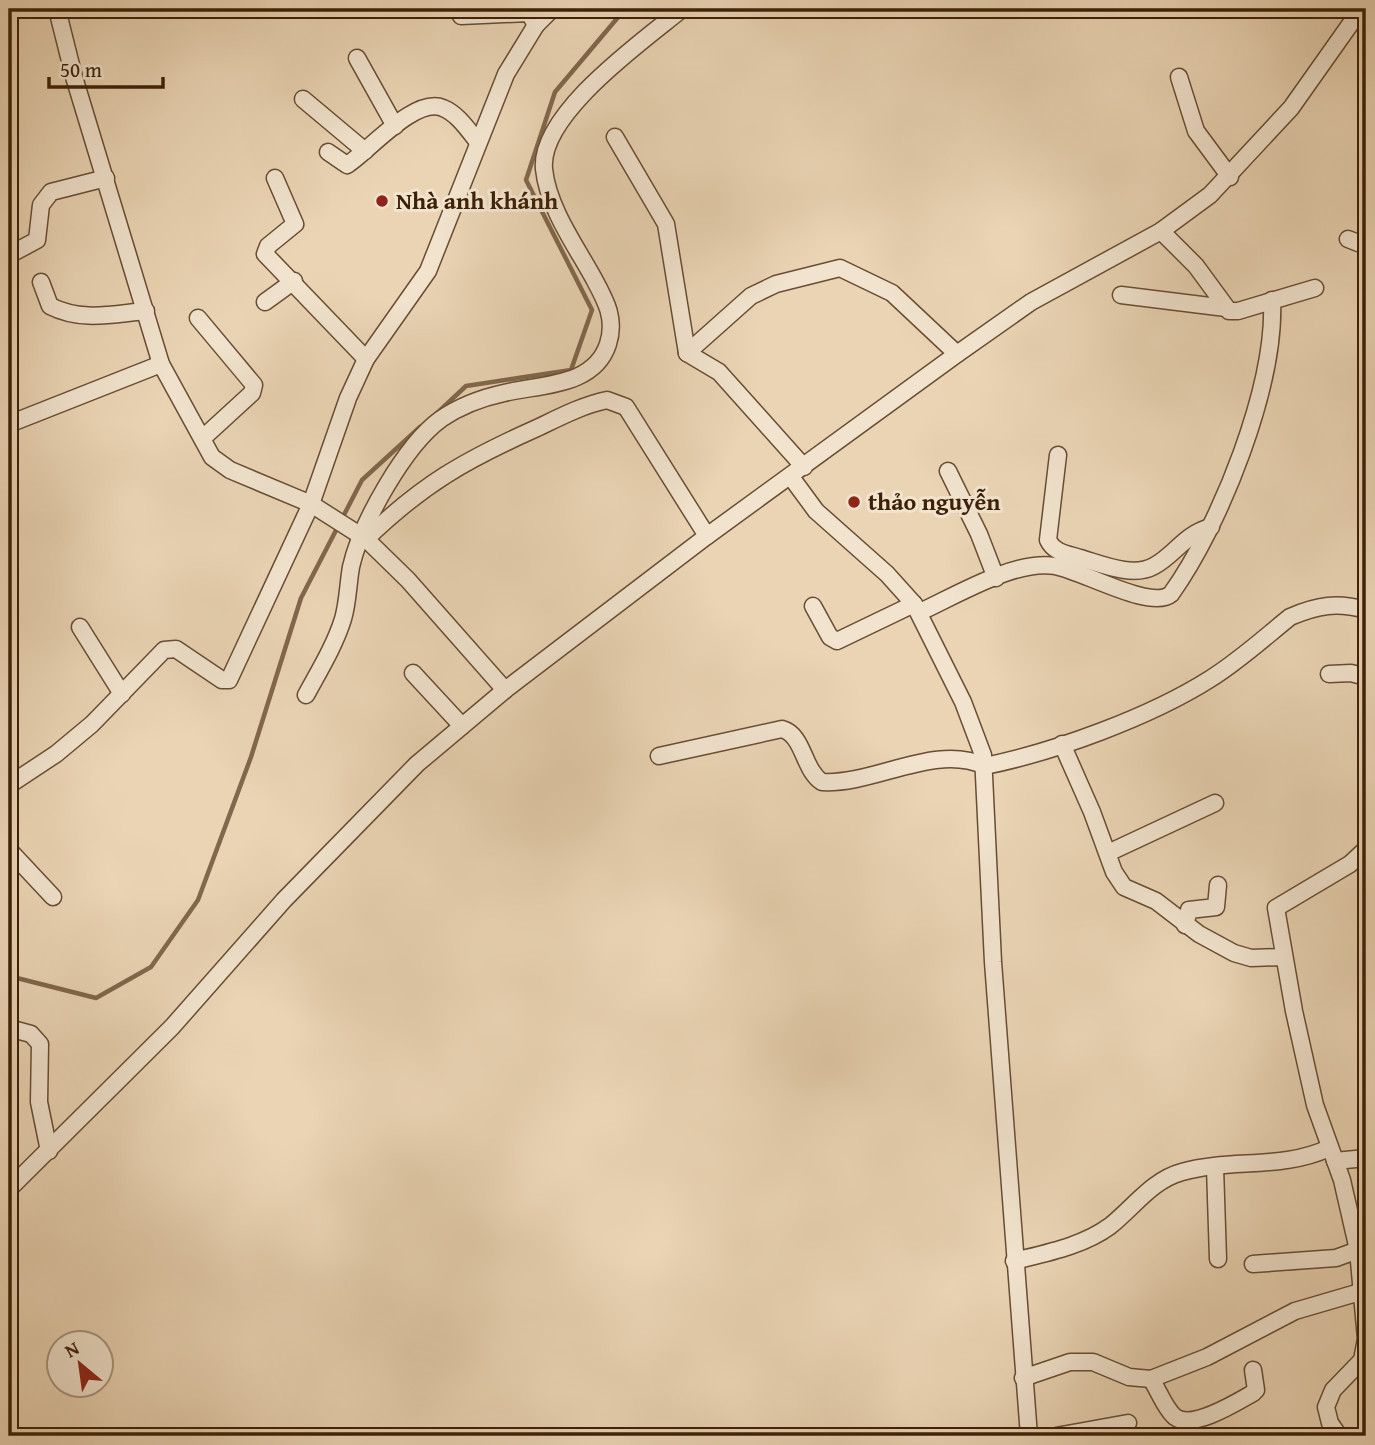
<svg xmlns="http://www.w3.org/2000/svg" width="1375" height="1445" font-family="'Gentium Book Plus',serif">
  <rect width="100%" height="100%" fill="#ead4b4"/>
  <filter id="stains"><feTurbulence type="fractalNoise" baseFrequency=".00286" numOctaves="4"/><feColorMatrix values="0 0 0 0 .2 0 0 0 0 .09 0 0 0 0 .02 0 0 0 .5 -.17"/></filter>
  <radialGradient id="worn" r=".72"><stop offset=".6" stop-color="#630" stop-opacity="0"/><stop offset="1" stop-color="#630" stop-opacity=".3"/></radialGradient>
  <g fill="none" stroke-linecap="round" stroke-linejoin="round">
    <g stroke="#81674c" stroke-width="4.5">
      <path d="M435,415L466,386L571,370L592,310L526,180L555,92L625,9"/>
      <path d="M9,976L96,998L151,967L198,900L251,757L301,598L362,480L420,427"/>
    </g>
    <g stroke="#684d33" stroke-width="19">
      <g id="street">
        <path d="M57,9L74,77L161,364L212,457L230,470L311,504L366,539L408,580L505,690"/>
        <path d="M461,16L529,13L536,25"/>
        <path d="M357,58L395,126"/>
        <path d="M1179,77L1196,131L1230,177"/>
        <path d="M303,99L365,151"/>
        <path d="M615,137L666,224L687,353"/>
        <path d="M328,152L347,165C369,151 415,96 443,108C458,114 468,130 478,142"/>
        <path d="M275,178L295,224L268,246L265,254L366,359"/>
        <path d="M1161,231L1196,266L1229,311H1238L1315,288"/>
        <path d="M1348,239L1366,246"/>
        <path d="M9,255L37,240L41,205L51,192L106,178"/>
        <path d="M41,282L50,306C82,322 112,314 146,311"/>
        <path d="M1121,295L1226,308"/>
        <path d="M265,302L294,281"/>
        <path d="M198,318L254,385L252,393L204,437"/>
        <path d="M687,353L751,296L776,284L840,268L892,293L957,354"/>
        <path d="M687,353L719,372L804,467"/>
        <path d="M9,424L161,364"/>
        <path d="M1058,455L1048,540C1054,553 1068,554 1080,558C1101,564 1133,578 1154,566C1176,554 1183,535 1211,527"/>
        <path d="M948,471L979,534L996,578"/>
        <path d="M791,477L816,511L887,574L914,604L963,702L983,755L993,962L1029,1436"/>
        <path d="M366,539C423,484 465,460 537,428C560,417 583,405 607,400L626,407L707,536"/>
        <path d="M813,606L830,637L837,641L914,604"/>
        <path d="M920,612C955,596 1016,559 1055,566C1081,570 1151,611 1171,594C1221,524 1276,385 1272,300"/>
        <path d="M80,627L122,694"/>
        <path d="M413,673L462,726"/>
        <path d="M1329,674L1351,673L1366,677"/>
        <path d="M306,695C319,671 335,645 343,619C348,602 348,584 351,567C361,523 405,445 441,419C460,406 481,398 504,393C541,384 594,387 608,344C616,319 606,301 594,279C576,246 548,208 544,169C539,114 643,41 682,9"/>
        <path d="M1062,744L1092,812L1114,872L1124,887L1156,901L1199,934L1234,953L1251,958L1284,957"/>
        <path d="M659,756L782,729C804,735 803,770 822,782C875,785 934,743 985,766C1054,752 1150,717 1210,679C1239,661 1264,638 1290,617C1318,605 1337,602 1366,610"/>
        <path d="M9,785L56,754L92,724L164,650L176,649L222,680H229L311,504L348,398L366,359L428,271L506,74L536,25L552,9"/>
        <path d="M9,850L53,897"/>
        <path d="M1108,853L1215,803"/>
        <path d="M1185,925L1189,910L1216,907L1218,885"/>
        <path d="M9,1028L31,1034L40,1044L39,1102L49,1151"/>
        <path d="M1335,1161L1366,1158"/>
        <path d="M1215,1167L1218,1259"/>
        <path d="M9,1189L172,1027L284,900L417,764L505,690L707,536L957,354L1031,302L1161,231L1210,195L1291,108L1361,9"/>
        <path d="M1014,1261C1046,1253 1083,1246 1110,1226C1133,1208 1152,1180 1182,1172C1231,1158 1282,1170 1329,1148"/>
        <path d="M1253,1264L1336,1258L1358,1250"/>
        <path d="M1023,1378L1070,1362H1093L1129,1377L1151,1379L1207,1357L1295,1311L1360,1292"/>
        <path d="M1151,1379C1158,1389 1165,1409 1175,1417C1193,1430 1237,1402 1253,1393L1256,1390L1253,1370"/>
        <path d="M1056,1436L1128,1423"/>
        <path d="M1339,1436L1330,1423L1326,1407L1333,1390L1362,1360L1366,1339L1358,1250L1342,1180L1315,1105L1294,1011L1276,908L1350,864L1366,849"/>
      </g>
    </g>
    <use href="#street" stroke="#f1e3ce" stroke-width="16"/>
  </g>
  <g fill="#8f2418" stroke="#f1e3ce" stroke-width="2.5">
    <circle cx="382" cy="201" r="7"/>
    <circle cx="854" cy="502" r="7"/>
  </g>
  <g text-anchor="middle" stroke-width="6" stroke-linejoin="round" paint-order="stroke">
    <g font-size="24" font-weight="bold" fill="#3d2008" stroke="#f1e3ce" text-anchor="start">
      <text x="396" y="209">Nhà anh khánh</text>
      <text x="868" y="510">thảo nguyễn</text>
    </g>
  </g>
  <rect width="1375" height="1445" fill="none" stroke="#ead4b4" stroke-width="35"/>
  <rect x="10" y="10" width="1354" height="1424" fill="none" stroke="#3d2008" stroke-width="3.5"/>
  <rect x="18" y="18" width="1340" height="1410" fill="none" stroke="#3d2008" stroke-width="2"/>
  <g transform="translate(80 1364) rotate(331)"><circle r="33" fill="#f1e3ce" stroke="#a9957f" stroke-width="2"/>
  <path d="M0-5L12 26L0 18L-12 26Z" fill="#8f2418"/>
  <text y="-10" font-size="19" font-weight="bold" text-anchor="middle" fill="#3d2008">N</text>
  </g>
  <path d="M49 77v10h114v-10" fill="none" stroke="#3d2008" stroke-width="3.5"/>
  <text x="60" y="77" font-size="21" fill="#3d2008" stroke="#f1e3ce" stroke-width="5" paint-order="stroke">50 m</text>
  <rect width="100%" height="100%" filter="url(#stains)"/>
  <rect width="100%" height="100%" fill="url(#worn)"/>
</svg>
